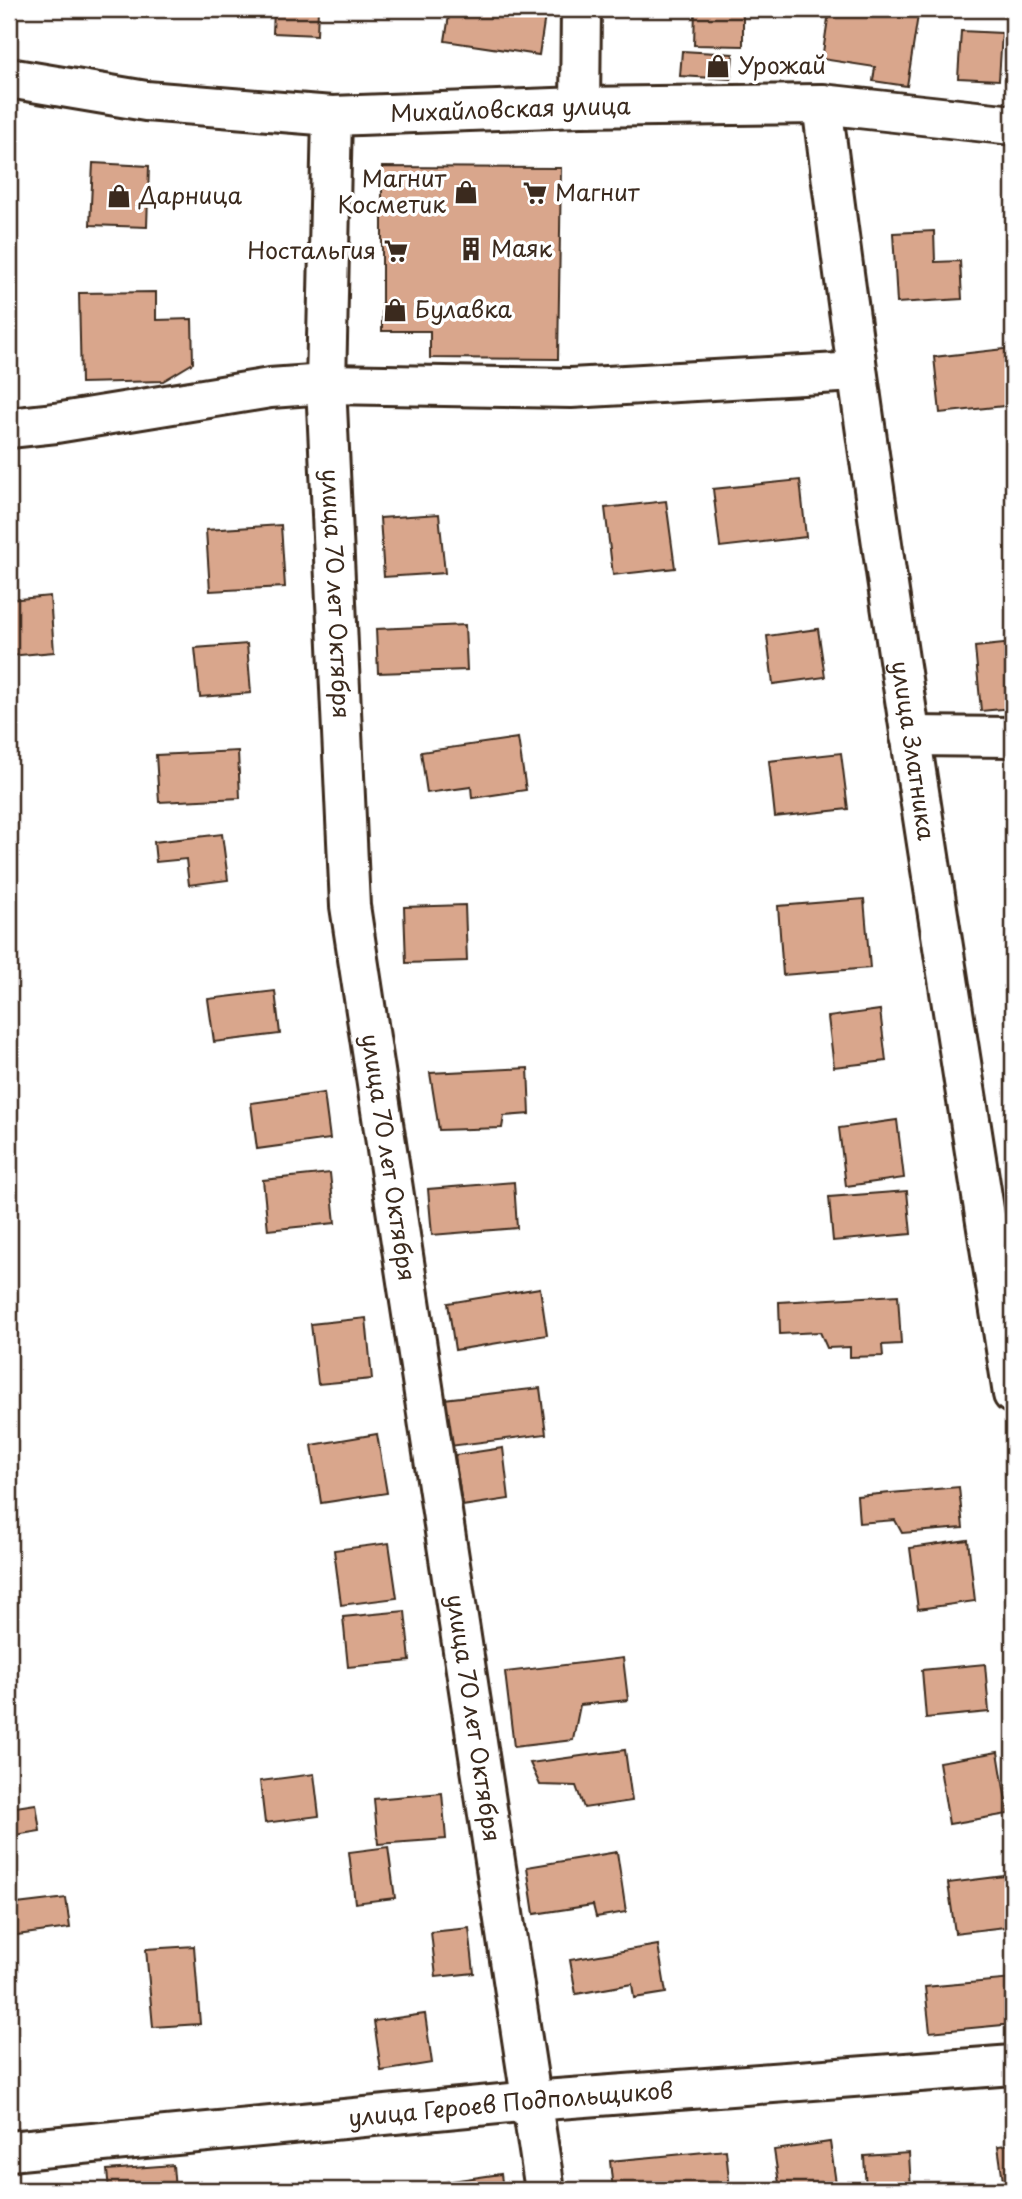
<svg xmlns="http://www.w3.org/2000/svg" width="1022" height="2199" font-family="'Playpen Sans',sans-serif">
  <rect width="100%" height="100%" fill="#fff"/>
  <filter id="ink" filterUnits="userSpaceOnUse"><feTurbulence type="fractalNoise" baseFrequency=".0143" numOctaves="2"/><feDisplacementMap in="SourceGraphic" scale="14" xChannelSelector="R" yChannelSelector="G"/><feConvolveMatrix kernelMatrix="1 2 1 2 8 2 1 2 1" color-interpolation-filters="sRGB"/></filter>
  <g filter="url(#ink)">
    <g fill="#d9a68c" stroke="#3b2a1e" stroke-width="2">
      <path d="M274,9H318L317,35L273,33Z"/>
      <path d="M450,9H546L539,55L445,41Z"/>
      <path d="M695,9H743V46L694,45Z"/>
      <path d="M816,9H919L907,86L873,81L875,67L822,59L829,12Z"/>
      <path d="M961,31L1002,33L999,80L958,78Z"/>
      <path d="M682,51L733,54L731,79L680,76Z"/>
      <path d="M93,163L149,166L147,227L90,225Z"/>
      <path d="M382,167L561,168L558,359L430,358V331H382Z"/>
      <path d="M934,231L935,262L960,261L962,299L897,303L893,233Z"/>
      <path d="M156,292V320L192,319L193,363L163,381L81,383L79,293Z"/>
      <path d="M1013,348V405L940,413L934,357Z"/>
      <path d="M800,480L806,537L720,547L713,489Z"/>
      <path d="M666,501L675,568L613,575L605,508Z"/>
      <path d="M439,514L445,573L384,577L380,518Z"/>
      <path d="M281,525L285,587L210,591L206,530Z"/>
      <path d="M50,596L54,652L9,656V600Z"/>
      <path d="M465,625L467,670L378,673L376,629Z"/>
      <path d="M818,629L825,677L773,684L767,636Z"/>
      <path d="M1013,643V708L981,711L975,647Z"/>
      <path d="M247,644L251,693L200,697L195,648Z"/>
      <path d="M518,738L526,790L472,798L471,787L427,793L421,752Z"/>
      <path d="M238,751L240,798L159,802L156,755Z"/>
      <path d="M841,753L848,809L775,817L769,761Z"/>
      <path d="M222,834L228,880L189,885L186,859L156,862L154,842Z"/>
      <path d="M864,899L870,968L783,975L778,906Z"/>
      <path d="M465,905L467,961L406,963L404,907Z"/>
      <path d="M275,991L280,1034L214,1042L208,999Z"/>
      <path d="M880,1010L886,1061L834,1067L828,1017Z"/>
      <path d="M528,1068L530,1114L504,1116L502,1128L439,1130L430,1073Z"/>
      <path d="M324,1093L330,1139L257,1149L251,1103Z"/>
      <path d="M897,1120L904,1178L846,1186L839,1128Z"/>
      <path d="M330,1173L335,1223L268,1230L263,1180Z"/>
      <path d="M514,1182L517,1228L432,1235L428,1189Z"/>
      <path d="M907,1191L911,1234L833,1241L829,1197Z"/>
      <path d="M540,1288L547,1335L455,1350L448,1303Z"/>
      <path d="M898,1295L901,1344L882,1345L883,1356L850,1357V1347L827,1348L820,1332L780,1334L779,1302Z"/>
      <path d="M366,1318L372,1379L318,1384L311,1324Z"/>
      <path d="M540,1388L546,1434L450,1446L444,1399Z"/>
      <path d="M377,1434L387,1493L321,1503L312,1445Z"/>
      <path d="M503,1448L509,1499L462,1506L455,1455Z"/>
      <path d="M959,1487L963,1528L902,1533L895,1520L859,1523L857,1496Z"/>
      <path d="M968,1540L975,1601L918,1609L910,1548Z"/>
      <path d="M389,1543L397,1598L341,1605L334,1550Z"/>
      <path d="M405,1611L410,1661L348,1667L343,1617Z"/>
      <path d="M623,1658L628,1700L580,1705L573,1740L514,1747L505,1672Z"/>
      <path d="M985,1664L989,1712L926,1718L922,1670Z"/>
      <path d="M9,1674L14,1711H9Z"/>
      <path d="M625,1750L632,1801L584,1808L576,1786L540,1785L530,1763Z"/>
      <path d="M998,1752L1008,1814L949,1824L939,1762Z"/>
      <path d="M314,1774L319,1816L265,1823L260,1781Z"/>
      <path d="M442,1793L446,1839L378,1844L374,1799Z"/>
      <path d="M36,1804L40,1831L9,1836V1808Z"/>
      <path d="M388,1847L395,1898L355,1903L349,1852Z"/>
      <path d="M617,1852L626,1912L596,1917L593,1905L534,1914L527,1867Z"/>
      <path d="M1013,1875V1926L955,1933L948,1883Z"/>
      <path d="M66,1898L70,1928L9,1936V1905Z"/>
      <path d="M469,1928L474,1973L436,1977L431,1932Z"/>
      <path d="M658,1945L666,1993L634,1998L632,1984L576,1994L570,1960Z"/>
      <path d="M194,1946L200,2024L153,2027L146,1949Z"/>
      <path d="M1013,1979V2024L930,2032L925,1987Z"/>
      <path d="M425,2014L432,2063L381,2071L374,2021Z"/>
      <path d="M830,2142L837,2190H780L774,2150Z"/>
      <path d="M1013,2144V2180L1003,2181L998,2146Z"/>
      <path d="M726,2150L730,2190H613L610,2161Z"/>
      <path d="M909,2153L911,2190H866L864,2156Z"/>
      <path d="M173,2165L175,2190H109L107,2170Z"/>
      <path d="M501,2174L503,2190H431L430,2184Z"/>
    </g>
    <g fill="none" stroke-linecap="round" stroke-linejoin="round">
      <g stroke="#3b2a1e" stroke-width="44">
        <g id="minor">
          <path id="s1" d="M9,78L146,101L332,116L580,107L822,104L1013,125"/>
          <path id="s2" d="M822,104C876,535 946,965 1013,1394"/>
          <path d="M580,107L581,9"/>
          <path id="s3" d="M332,116L326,384L350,906L545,2190"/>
          <path d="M9,428L56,423L270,388L326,384L571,388L857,372"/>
          <path d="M910,736L1013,737"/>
          <path id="s4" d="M9,2151L531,2101L1013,2065"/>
        </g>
      </g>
      <use href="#minor" stroke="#fff" stroke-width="38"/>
    </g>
  </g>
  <defs>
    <g id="shop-bare" transform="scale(1.89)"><path d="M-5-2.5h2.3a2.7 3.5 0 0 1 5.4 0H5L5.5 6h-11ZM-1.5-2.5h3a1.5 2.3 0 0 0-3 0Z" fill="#3b2a1e" stroke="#fff" stroke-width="2.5" paint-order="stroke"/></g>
    <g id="supermarket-bare" transform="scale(1.89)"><path d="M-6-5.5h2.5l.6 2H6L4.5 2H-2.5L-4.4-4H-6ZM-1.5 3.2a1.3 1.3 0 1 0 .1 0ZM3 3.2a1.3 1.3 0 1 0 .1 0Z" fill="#3b2a1e" stroke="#fff" stroke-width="2.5" paint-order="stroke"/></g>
    <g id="building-bare" transform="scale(1.89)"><path d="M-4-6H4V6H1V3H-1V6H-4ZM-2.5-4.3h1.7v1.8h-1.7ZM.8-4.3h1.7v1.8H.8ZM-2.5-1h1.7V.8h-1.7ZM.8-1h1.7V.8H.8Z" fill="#3b2a1e" stroke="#fff" stroke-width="2.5" paint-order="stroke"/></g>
  </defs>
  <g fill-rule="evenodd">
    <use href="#shop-bare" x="718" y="66"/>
    <use href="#shop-bare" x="466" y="192"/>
    <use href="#supermarket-bare" x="535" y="193"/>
    <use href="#shop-bare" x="119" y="196"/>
    <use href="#building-bare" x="471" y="249"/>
    <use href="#supermarket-bare" x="396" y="251"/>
    <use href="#shop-bare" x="395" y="310"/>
  </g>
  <g text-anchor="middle" stroke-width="7" stroke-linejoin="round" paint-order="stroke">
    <g font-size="23" fill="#3b2a1e" stroke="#fff" text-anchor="start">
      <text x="738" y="74">Урожай</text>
      <text x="446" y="187" text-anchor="end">Магнит<tspan x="446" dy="26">Косметик</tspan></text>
      <text x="555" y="201">Магнит</text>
      <text x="139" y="204">Дарница</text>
      <text x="491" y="257">Маяк</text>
      <text x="376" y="259" text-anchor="end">Ностальгия</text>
      <text x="415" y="318">Булавка</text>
    </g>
    <g font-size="23" fill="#3b2a1e" stroke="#fff">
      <text dy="8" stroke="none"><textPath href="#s1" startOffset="504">Михайловская улица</textPath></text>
      <text dy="8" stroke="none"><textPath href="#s3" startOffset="478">улица 70 лет Октября</textPath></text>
      <text dy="8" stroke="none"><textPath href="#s2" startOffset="653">улица Златника</textPath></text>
      <text dy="8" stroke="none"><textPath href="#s3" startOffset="1045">улица 70 лет Октября</textPath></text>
      <text dy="8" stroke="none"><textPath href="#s3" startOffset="1612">улица 70 лет Октября</textPath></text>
      <text dy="8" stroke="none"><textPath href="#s4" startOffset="504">улица Героев Подпольщиков</textPath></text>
    </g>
  </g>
  <rect width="1022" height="2199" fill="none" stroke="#fff" stroke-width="35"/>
  <rect x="18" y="18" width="987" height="2164" fill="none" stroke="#3b2a1e" stroke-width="2.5" filter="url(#ink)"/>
</svg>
